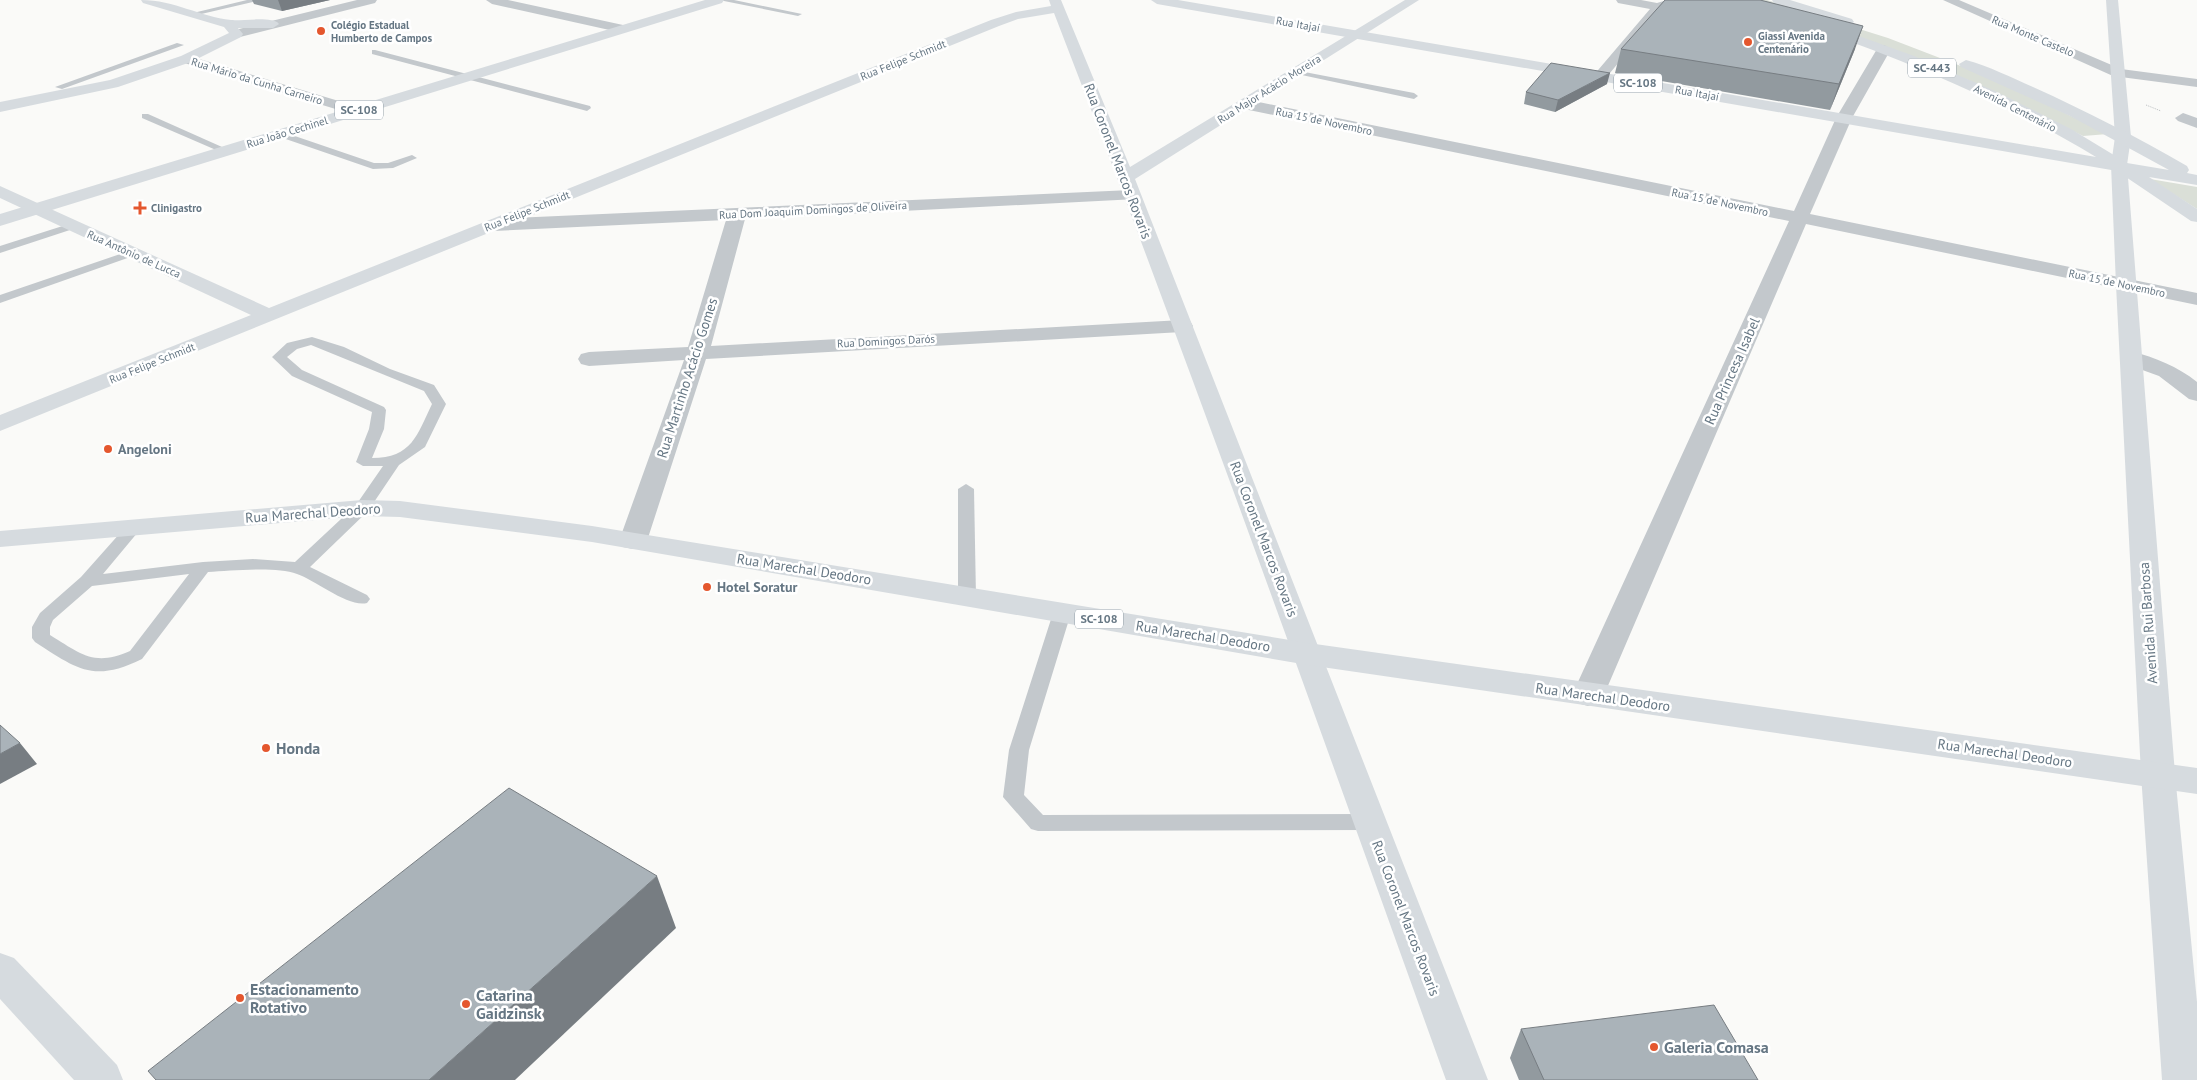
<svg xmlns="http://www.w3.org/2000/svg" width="2197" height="1080" font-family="'PT Sans',sans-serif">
  <rect width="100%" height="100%" fill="#fafaf8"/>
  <g fill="#dadfd7">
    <path d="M1742,0H1767L1888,38L1992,78L2108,134L2083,136L1968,80Z"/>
    <path d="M2150,179L2197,187V209Z"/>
  </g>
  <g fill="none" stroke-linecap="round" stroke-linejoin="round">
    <path stroke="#bbbfc2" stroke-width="1" stroke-dasharray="1 1" stroke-linecap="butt" d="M2146,105L2161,111"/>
    <g fill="#c3c8cc" fill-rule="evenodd">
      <path d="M247,0H261L197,15L193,13Z"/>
      <path d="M719,0H734L802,14L798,16Z"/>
      <path d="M177,43L184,45L62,89L55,87Z"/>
      <path d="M375,50L590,106L591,108L587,111L372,54V50Z"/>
      <path d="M1294,70L1414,93L1418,96L1414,99L1297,74L1293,72Z"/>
      <path d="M142,114H148L231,151L223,153L142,118Z"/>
      <path d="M277,132H283L374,163H388L412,155L417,158L393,168L373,169L277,136Z"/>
      <path d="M72,223L76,224V228L0,253V246Z"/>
      <path d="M132,250L138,253L136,255L0,303V295Z"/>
      <path d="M312,337L344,347L390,369L434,385L446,404L425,447L399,465L368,511L310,567L367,595L370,599L367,603C349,608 315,580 297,574C275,566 232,571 208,572L142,659C93,683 77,669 35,642L32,638V627L40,613L81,577L129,523L135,521L143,526L103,574L203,562L253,559L295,562L356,505L383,466H363L356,462L369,429L372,412L292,376L272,357L287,343ZM311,345L424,391L432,404C417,435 412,458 372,458L384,429L386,410L384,407L302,370L287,357L297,349ZM189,574L130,651C94,667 81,654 50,635V627L53,620L92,586Z"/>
      <path d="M966,484L974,489L976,597L973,601H961L958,597V489Z"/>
      <path d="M1062,607L1068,609L1071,613L1029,750L1024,795L1043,815L1369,814L1376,816L1380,822L1376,828L1369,830L1038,831L1031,829L1003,797L1009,750L1053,613L1056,609Z"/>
    </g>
    <g fill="#c3c8cc" fill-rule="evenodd">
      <path d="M357,0H377L375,3L236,38L229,34L231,31Z"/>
      <path d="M486,0H508L623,25L629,29L623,33L492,4Z"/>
      <path d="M1616,0H1641L1657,3L1667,0H1685L1662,10L1605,79L1600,80L1593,76L1650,9L1618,3Z"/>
      <path d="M1943,0H1959L2121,69L2197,79V87L2113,76Z"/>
      <path d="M1884,45L1891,49L1852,118L1810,214L2197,293V305L1806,224L1604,695L1599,703L1588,706L1577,703L1572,695L1789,221L1244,109L1236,104L1244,99L1794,211L1836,118L1877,49Z"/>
      <path d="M186,55L362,108L365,111L357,116L352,114L181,62L179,59Z"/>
      <path d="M2183,113L2197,118V128L2178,121L2175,118Z"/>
      <path d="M1131,190L1137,191L1140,195L1137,199L745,219L711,346L1182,320L1190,321L1193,326L1190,331L1182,332L706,359L647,541L643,547L633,549L623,547L619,541L684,360L589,366L581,364L578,359L581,354L589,352L688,347L726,220L494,231L487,229L485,225L487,221L494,219Z"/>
      <path d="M2131,351C2156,358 2177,366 2197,382V401L2189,399L2159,376L2123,363L2120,358L2123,353Z"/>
    </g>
    <g fill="#d6dbdf" fill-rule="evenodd">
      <path d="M141,0C175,0 200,17 231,20C242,21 273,16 279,24L273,28H238L243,34L241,37L191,62L118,87L0,112V102L110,80L181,56L229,33L224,27L143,3Z"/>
      <path d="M1049,0H1061L1130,167L1405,0H1419L1135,179L1488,1080H1446C1318,724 1191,367 1054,13L1018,19L999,26L0,431V415L251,315L0,198V186L269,308L991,20L1016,12L1051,6Z"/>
      <path d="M2106,0H2118L2131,137L2127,165L2175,774L2197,1002V1080H2162L2141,774L2116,285L2111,165L2115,137Z"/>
      <path d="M0,953L14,958L117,1065L123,1080H74L0,999Z"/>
    </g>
    <g fill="#d6dbdf" fill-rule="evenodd">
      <path d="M705,0H724L722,3L0,226V214Z"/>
      <path d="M1151,0H1178L2096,157C2008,104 1915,64 1818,30L1817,27L1823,23L1914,56L1997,92L2071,129L2127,163L2169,170L2070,116L1961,67L1959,64L1966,60C1989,66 2012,78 2033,87C2086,111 2137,137 2187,166L2189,170L2187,173L2197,175V185L2149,177L2197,209V222L2191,221L2117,171L1157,4Z"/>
      <path d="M1772,0H1790L1852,19L1854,22L1848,26L1844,25L1774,3Z"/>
      <path d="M362,500L400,501L592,526L1308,643L2197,768V794L1308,665L592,542L400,517L362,516L0,547V531Z"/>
    </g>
  </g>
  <g fill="#929a9f">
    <path d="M252,0H330L282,11L254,4Z"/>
    <path d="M1621,49H1855L1830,110L1615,73Z"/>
    <path d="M1607,84L1555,112L1524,104L1526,92Z"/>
    <path d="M1521,1029L1758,1080H1519L1510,1058Z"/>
  </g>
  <g fill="#777d82">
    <path d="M278,0H330L282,11Z"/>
    <path d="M1863,26L1855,49L1830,110L1839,84Z"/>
    <path d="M1610,73L1607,84L1555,112L1558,100Z"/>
    <path d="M20,743L37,764L0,784V754Z"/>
    <path d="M657,876L676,928L515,1080H429Z"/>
  </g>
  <g fill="#aab3b9" stroke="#777d82">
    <path d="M1665,0H1760L1863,26L1839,84L1621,49Z"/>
    <path d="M1551,63L1610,73L1558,100L1526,92Z"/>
    <path d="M0,725L20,743L0,754Z"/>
    <path d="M509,788L657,876L429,1080H156L148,1071Z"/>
    <path d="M1714,1005L1758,1080H1544L1521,1029Z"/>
  </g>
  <g fill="#e4572e" stroke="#fff" stroke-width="2">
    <circle cx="321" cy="31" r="5"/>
    <circle cx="1748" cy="42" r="5"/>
    <path d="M137.5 200.5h5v5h5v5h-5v5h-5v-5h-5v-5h5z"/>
    <circle cx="108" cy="449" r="5"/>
    <circle cx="707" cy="587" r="5"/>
    <circle cx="266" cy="748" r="5"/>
    <circle cx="240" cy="998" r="5"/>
    <circle cx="466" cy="1004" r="5"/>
    <circle cx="1654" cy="1047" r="5"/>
  </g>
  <g text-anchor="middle" stroke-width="5" stroke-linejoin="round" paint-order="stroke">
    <g font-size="11" fill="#657683" stroke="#fff">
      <text transform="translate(1298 24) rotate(10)" y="4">Rua Itajaí</text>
      <text transform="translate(2033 36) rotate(23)" y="4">Rua Monte Castelo</text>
      <text transform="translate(903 60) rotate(-22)" y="4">Rua Felipe Schmidt</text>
      <text transform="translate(257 81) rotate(17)" y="4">Rua Mário da Cunha Carneiro</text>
      <text transform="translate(1269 89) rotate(-32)" y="4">Rua Major Acácio Moreira</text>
      <text transform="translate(1697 93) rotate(10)" y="4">Rua Itajaí</text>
      <text transform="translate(2015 108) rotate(27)" y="4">Avenida Centenário</text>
      <text transform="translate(1324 121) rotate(12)" y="4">Rua 15 de Novembro</text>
      <text transform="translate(287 132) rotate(-17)" y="4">Rua João Cechinel</text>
      <text transform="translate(1720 202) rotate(12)" y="4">Rua 15 de Novembro</text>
      <text transform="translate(813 210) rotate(-3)" y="4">Rua Dom Joaquim Domingos de Oliveira</text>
      <text transform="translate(527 211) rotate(-22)" y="4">Rua Felipe Schmidt</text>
      <text transform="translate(134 254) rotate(24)" y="4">Rua Antônio de Lucca</text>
      <text transform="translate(2117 283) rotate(12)" y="4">Rua 15 de Novembro</text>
      <text transform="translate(886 341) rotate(-3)" y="4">Rua Domingos Darós</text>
      <text transform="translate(152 363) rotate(-22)" y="4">Rua Felipe Schmidt</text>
    </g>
    <g font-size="11" font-weight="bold" fill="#657683" stroke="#fff" text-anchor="start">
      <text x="331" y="29">Colégio Estadual<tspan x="331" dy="13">Humberto de Campos</tspan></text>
      <text x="1758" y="40">Giassi Avenida<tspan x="1758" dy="13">Centenário</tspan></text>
      <text x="151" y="212">Clinigastro</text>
    </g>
    <g fill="#fff" stroke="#939fa8" stroke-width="1">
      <rect x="1908" y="58.5" width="48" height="19" rx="4"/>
      <rect x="1614" y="73.5" width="48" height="19" rx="4"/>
      <rect x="335" y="100.5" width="48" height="19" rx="4"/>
      <rect x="1075" y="609.5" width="48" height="19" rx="4"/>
    </g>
    <g font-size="12" font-weight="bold" fill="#657683">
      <text x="1932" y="72">SC-443</text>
      <text x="1638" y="87">SC-108</text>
      <text x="359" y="114">SC-108</text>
      <text x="1099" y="623">SC-108</text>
    </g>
    <g font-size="14" fill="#657683" stroke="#fff">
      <text transform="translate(1118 161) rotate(69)" y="5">Rua Coronel Marcos Rovaris</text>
      <text transform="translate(1732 371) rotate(-66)" y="5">Rua Princesa Isabel</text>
      <text transform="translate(687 378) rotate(-72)" y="5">Rua Martinho Acácio Gomes</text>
      <text transform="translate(313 513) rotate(-4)" y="5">Rua Marechal Deodoro</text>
      <text transform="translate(1264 539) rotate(69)" y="5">Rua Coronel Marcos Rovaris</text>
      <text transform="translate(804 569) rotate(9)" y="5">Rua Marechal Deodoro</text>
      <text transform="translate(2148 623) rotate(-94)" y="5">Avenida Rui Barbosa</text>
      <text transform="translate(1203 636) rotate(9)" y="5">Rua Marechal Deodoro</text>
      <text transform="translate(1603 697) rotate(8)" y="5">Rua Marechal Deodoro</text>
      <text transform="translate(2005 753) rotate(8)" y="5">Rua Marechal Deodoro</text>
      <text transform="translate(1406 918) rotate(69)" y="5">Rua Coronel Marcos Rovaris</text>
    </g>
    <g font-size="14" font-weight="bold" fill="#657683" stroke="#fff" text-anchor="start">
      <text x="118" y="454">Angeloni</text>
      <text x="717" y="592">Hotel Soratur</text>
    </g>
    <g font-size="16" font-weight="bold" fill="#657683" stroke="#fff" text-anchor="start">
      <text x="276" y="754">Honda</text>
      <text x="250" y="995">Estacionamento<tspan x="250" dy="18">Rotativo</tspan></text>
      <text x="476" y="1001">Catarina<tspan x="476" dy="18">Gaidzinsk</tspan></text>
      <text x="1664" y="1053">Galeria Comasa</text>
    </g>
  </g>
</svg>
